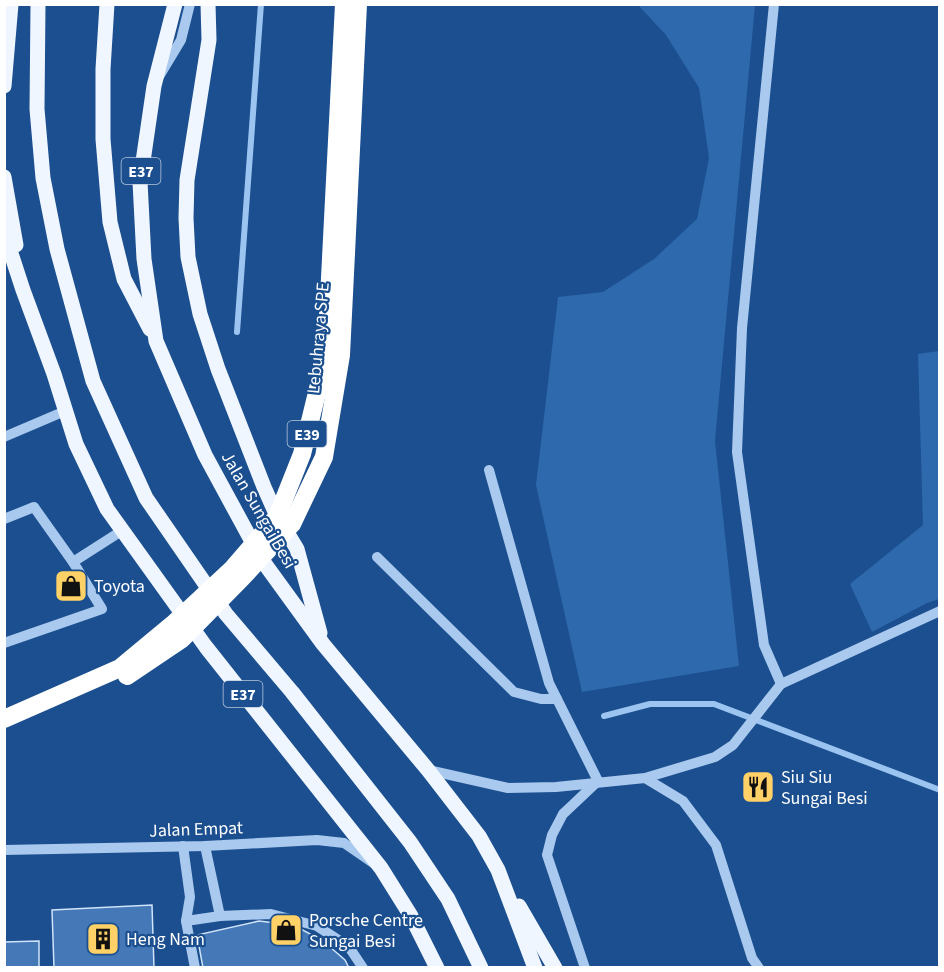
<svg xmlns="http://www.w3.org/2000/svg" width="944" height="972" font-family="'Source Sans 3',sans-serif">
  <rect width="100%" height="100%" fill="#1b4f8f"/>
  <g fill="#2e69ad">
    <path d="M638,5H755L715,441L739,666L582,692L536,485L558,297L603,292L654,259L697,219L709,158L699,88L666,35Z"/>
    <path d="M939,351V599L927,603L872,632L850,584L923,525L918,354Z"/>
  </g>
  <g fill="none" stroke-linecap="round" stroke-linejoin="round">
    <g stroke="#9cc4f0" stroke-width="6">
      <path d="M237,332L261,4"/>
      <path d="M604,716L650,704H714L940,790"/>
    </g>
  </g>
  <g fill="#4478b7" stroke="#cfe3fa" stroke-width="1.5">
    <path d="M152,905L154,968H54L52,910Z"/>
    <path d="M259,921L293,925L322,940L345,960L349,968H203L197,935Z"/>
    <path d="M39,941V968H4V942Z"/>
  </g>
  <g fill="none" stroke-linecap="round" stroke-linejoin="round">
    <g stroke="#a9c9ee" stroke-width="10">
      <path d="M774,4L742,328L737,452L764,645L781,684"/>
      <path d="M160,75L181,40L190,4"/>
      <path d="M4,437L65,411"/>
      <path d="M489,470L549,683L598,781"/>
      <path d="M4,519L34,507L73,562L102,609L4,643"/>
      <path d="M377,557L514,692L541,699H557"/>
      <path d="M73,562L123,530"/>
      <path d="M428,770L508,788L556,787L645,778L715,757L733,745L781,684L940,611"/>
      <path d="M645,778L683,801L716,845L752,958L759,968"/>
      <path d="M183,846L190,897L186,921"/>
      <path d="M205,846L220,916"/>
      <path d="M4,850L205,846L317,840L344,843L373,863"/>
      <path d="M195,968L186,921L220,916L271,914L317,926L349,947L363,968"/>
      <path d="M585,968L547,855L552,835L563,814L598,781"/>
    </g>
    <g stroke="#f0f6ff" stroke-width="15">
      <path d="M38,4L37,109L43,178L57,249L93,381L146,498L226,614L292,692L410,842L448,899L481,968"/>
      <path d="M107,4L103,69V139L110,222L124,279L150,329"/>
      <path d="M175,4L154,86L140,182L144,259L156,341L205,455L262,560L323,644L428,770L479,836L498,870L535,968"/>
      <path d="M208,4L209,40L187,180L186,218L188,257L200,314L218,369L264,487L276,514L297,549L320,633"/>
      <path d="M4,86L11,4"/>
      <path d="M4,177L16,245"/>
      <path d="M4,232L23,290L54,374L76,444L107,509L206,647L381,868L411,916L437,968"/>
      <path d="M519,906L555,968"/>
    </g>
    <path stroke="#fff" stroke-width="18" d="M346,253L358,4"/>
    <g stroke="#fff" stroke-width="18">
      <path d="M127,676L182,639L242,578L292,524L324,457L341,355L346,253"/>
      <path d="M4,719L120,668L173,624L233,568L277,517L302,454L326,356L344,4"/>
    </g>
  </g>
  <defs>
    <g id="shop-square" transform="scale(1.725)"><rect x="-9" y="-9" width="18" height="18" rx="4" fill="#ffd166" stroke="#1b4f8f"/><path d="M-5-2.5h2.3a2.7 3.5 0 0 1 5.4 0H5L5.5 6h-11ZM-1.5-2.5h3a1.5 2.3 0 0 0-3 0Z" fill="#111"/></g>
    <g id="restaurant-square" transform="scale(1.725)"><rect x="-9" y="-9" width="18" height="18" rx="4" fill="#ffd166" stroke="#1b4f8f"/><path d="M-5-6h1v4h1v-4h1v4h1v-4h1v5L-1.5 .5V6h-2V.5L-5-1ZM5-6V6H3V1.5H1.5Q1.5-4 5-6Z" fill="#111"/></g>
    <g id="building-square" transform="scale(1.725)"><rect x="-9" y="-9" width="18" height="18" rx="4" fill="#ffd166" stroke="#1b4f8f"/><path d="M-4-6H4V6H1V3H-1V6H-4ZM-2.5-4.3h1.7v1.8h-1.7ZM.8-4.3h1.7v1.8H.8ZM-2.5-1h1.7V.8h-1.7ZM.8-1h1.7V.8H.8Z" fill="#111"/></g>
  </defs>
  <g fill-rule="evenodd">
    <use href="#shop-square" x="71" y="586"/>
    <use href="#restaurant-square" x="758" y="787"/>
    <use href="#shop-square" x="286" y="930"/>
    <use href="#building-square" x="103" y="939"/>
  </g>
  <g text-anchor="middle" stroke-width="4.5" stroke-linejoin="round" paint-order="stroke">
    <g fill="#1b4f8f" stroke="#bbcadd" stroke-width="1.5">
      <rect x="121.5" y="158" width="39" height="26" rx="4.5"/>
      <rect x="287.5" y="421" width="39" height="26" rx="4.5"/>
      <rect x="223.5" y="681" width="39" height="26" rx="4.5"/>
    </g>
    <g font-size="16" font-weight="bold" fill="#fff">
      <text x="141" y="177">E37</text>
      <text x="307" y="440">E39</text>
      <text x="243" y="700">E37</text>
    </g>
    <g font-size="18" fill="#fff" stroke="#1b4f8f">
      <text transform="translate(318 338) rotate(-85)" y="6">Lebuhraya SPE</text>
      <text transform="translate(259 510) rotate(60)" y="6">Jalan Sungai Besi</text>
      <text transform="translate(196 829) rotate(-2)" y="6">Jalan Empat</text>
    </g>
    <g font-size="18" fill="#fff" stroke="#1b4f8f" text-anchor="start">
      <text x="94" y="592">Toyota</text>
      <text x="781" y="783">Siu Siu<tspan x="781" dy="21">Sungai Besi</tspan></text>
      <text x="309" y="926">Porsche Centre<tspan x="309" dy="21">Sungai Besi</tspan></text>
      <text x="126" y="945">Heng Nam</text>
    </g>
  </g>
  <rect width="944" height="972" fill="none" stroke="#ffffff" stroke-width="12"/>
</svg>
